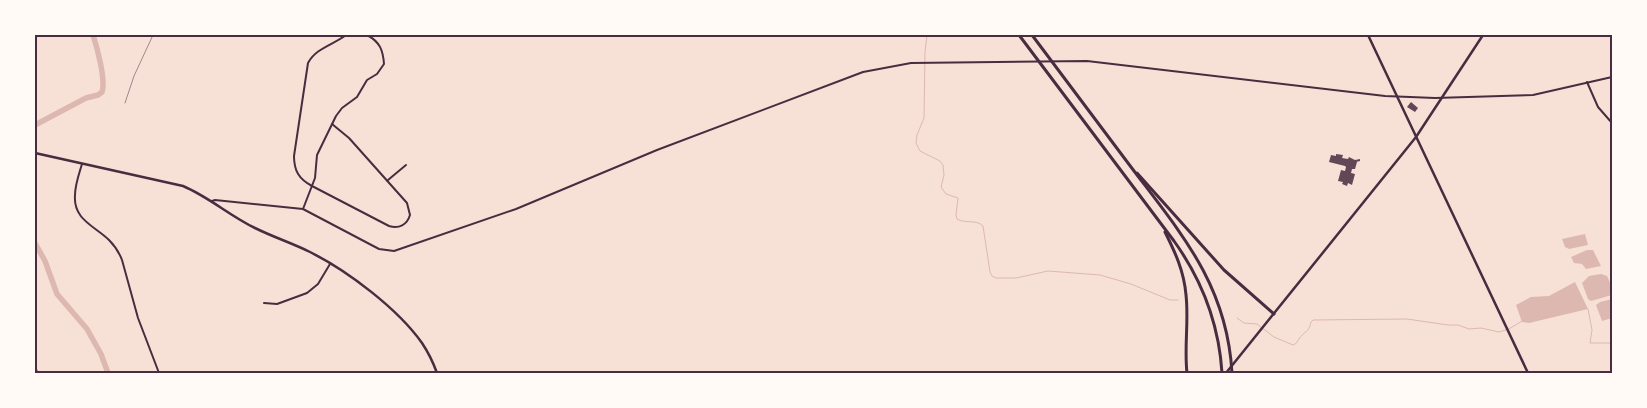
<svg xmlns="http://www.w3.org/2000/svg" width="1647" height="408" font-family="'DM Sans',sans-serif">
  <rect width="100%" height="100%" fill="#f7e1d7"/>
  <g fill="#dcb8b0">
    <path d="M1585,234L1588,245L1569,249L1565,247L1562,239Z"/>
    <path d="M1587,250H1593L1601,266L1586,269L1582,264L1574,263L1571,257Z"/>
    <path d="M1601,274L1607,276L1612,287V295L1591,301L1588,299L1582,283L1589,276Z"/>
    <path d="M1575,282L1588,309L1529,323L1522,322L1516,305L1531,297L1549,296Z"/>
    <path d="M1612,299V318L1602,321L1596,305L1600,302Z"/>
  </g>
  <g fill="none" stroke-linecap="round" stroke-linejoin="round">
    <g stroke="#dcb8b0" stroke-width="1">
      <path d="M927,35L925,52L924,118L917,135L916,143L920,151L940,161L943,165L944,175L941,187L946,194L958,198L956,215L957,219C965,224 976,219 983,226L990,272L992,276L996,278H1016L1048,271L1100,275L1131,284L1170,300H1178"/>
      <path d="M1588,309L1592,330L1590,343H1612"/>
      <path d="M1237,318L1244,323L1257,324L1274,337L1293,345C1300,341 1294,345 1299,339C1304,331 1309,333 1311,322L1313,320L1407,319L1448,325H1458L1469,329L1481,328L1499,332L1509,329L1522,321"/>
    </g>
    <g stroke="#dcb8b0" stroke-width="5.5">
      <path d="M35,125L86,98L98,95L102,92C106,80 97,47 93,35"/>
      <path d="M35,243L45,261L57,294L87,329L101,354L108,373"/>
    </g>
  </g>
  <g fill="#644757">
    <path d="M1411,102L1418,108L1415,112L1407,107Z"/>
    <path d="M1336,154L1343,155L1342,158L1348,159L1349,157L1355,160L1360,159V161L1356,162H1357L1355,169H1352L1351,173L1355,174L1352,185L1348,183L1347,186L1342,184L1343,182L1338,181L1341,170L1345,171L1346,167L1345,166L1329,162L1331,155L1336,156Z"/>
  </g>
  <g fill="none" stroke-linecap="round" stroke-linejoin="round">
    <path stroke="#4a2c40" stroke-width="0.5" d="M125,103L134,76L153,35"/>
    <g stroke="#4a2c40" stroke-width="2">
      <path d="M35,36V35"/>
      <path d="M1587,82L1598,107L1612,123"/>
      <path d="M332,124L349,138L407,203L410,215C407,225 399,229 389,226L312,186C299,179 294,171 294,156L308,63C316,48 333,45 346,35"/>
      <path d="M82,164C79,174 75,185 75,195C73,220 95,226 109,240C115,246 119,252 122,260L138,318L159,373"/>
      <path d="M388,180L406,165"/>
      <path d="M212,201L215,200L303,209L379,249L394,251L516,209L657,150L863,72L911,63L1087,61L1385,96L1435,98L1533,95L1612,77"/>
      <path d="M303,209L315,178L317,155L336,116L342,108L357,97L367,80L377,74L384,64C383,50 380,42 367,35"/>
      <path d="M264,303L277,304L307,293L318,284L330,264"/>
    </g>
    <g stroke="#4a2c40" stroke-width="2.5">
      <path d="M1368,35L1528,373"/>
      <path d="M35,153L183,186C209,197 230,216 255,228C273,237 292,243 310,252C348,271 398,309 422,343C428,352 433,362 437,373"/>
    </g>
    <g stroke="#4a2c40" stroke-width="2.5">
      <path d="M35,367L37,373"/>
      <path d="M1226,373L1416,137L1483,35"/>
    </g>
    <g stroke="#4a2c40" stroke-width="3">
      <path d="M1019,35L1174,241C1202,280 1219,325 1222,373"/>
      <path d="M1032,35C1064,78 1096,120 1128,163C1179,231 1227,283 1232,373"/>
      <path d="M1137,173L1224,270L1274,314"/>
      <path d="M1165,232C1175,252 1184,271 1186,295C1189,321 1184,347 1187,373"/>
    </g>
  </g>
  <rect width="1647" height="408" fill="none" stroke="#fffaf5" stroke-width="72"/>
  <rect x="36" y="36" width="1575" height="336" fill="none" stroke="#4a2c40" stroke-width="2"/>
</svg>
